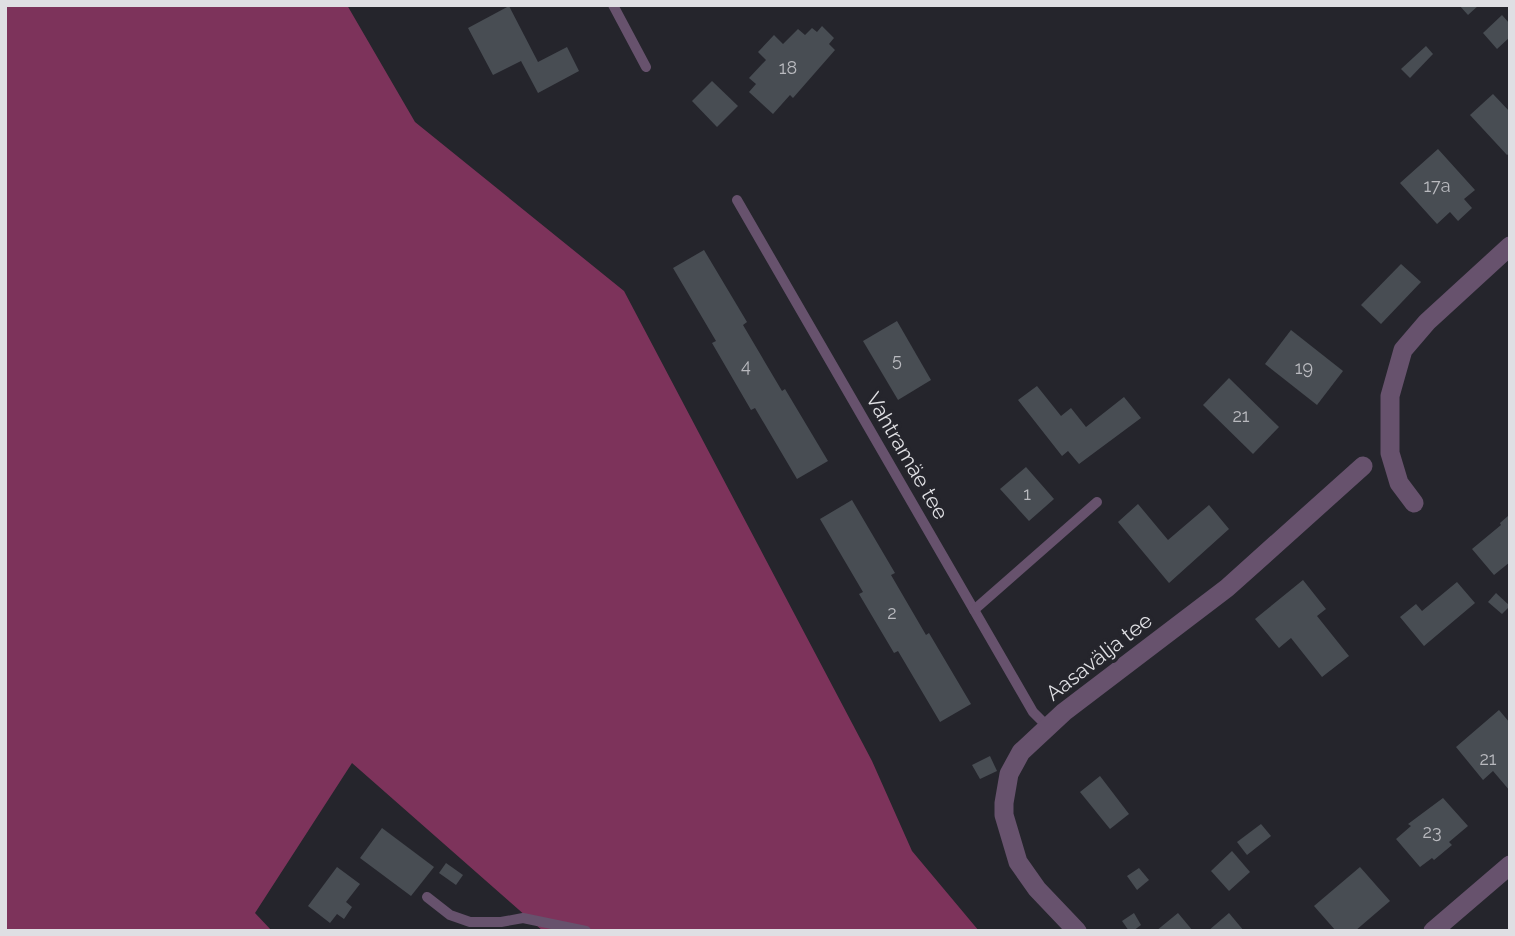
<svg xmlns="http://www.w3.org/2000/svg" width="1515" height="936" font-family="Raleway,sans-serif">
  <rect width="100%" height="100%" fill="#25252c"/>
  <path fill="#7d335b" d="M5,5H347L415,122L624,291L872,761L912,851L979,931H543L352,763L255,913L272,931H5Z"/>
  <g fill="#484d53">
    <path d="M1459,5H1479L1468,15Z"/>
    <path d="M509,6L538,62L567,47L579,71L538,93L521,61L493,75L468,28Z"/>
    <path d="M1502,15L1510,24V37L1497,49L1483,33Z"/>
    <path d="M822,26L834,38L829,44L835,50L793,98L790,95L773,114L749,92L756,84L749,78L766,60L758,52L774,35L783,44L798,29L805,35L812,28L817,32Z"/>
    <path d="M1426,46L1433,54L1410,78L1401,69Z"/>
    <path d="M712,81L738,106L717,127L692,101Z"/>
    <path d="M1493,94L1510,112V153L1507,155L1470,115Z"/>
    <path d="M1438,149L1475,190L1464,199L1472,208L1458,221L1450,212L1437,224L1400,183Z"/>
    <path d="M704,250L747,322L743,325L782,391L785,389L828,461L797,479L755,408L751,410L712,343L716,341L673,268Z"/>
    <path d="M1401,264L1421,282L1381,324L1361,305Z"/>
    <path d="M897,321L931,380L898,400L863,341Z"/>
    <path d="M1291,330L1343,371L1317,405L1265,364Z"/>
    <path d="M1229,378L1279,427L1253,454L1203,405Z"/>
    <path d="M1037,386L1061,416L1071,408L1086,427L1124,397L1141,418L1079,464L1068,451L1062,456L1018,400Z"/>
    <path d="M1026,467L1054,499L1029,521L1000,489Z"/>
    <path d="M852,500L895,573L891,575L926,635L929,633L971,704L940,722L898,651L894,653L859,594L863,592L820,519Z"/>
    <path d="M1138,504L1168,540L1209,505L1229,529L1169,583L1118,522Z"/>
    <path d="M1508,516L1510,562L1494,575L1472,549L1501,525L1500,523Z"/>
    <path d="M1303,580L1326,609L1317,616L1349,656L1322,677L1291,638L1279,648L1255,619Z"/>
    <path d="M1457,582L1475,603L1424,646L1400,617L1416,604L1422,611Z"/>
    <path d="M1496,593L1510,606L1502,614L1488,602Z"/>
    <path d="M1499,710L1510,723V791L1493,771L1483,780L1456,747Z"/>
    <path d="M990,756L997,771L980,779L972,765Z"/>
    <path d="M1100,776L1129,814L1110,829L1080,792Z"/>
    <path d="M1443,798L1468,826L1449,842L1452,845L1434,860L1432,858L1420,867L1396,839L1411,826L1408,824Z"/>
    <path d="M1261,824L1271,836L1247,855L1237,842Z"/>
    <path d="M382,828L434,867L411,896L360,858Z"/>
    <path d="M1232,851L1250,872L1229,891L1211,871Z"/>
    <path d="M446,863L463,875L456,885L439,873Z"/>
    <path d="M337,867L360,884L346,902L352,907L344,919L337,914L330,923L308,906Z"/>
    <path d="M1360,867L1390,901L1355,931H1336L1314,906Z"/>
    <path d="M1139,868L1149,880L1137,890L1127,876Z"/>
    <path d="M1134,913L1141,925L1133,931H1129L1122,921Z"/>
    <path d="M1178,913L1193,931H1156Z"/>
    <path d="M1229,913L1244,931H1208Z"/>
  </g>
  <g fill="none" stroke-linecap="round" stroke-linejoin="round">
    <g stroke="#67526d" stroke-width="10">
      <path d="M613,5L646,67"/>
      <path d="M737,200L1033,712L1048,727"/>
      <path d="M974,610L1097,502"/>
      <path d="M427,897L450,915L470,922H501L523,918L586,931"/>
    </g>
    <g stroke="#67526d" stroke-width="19">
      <path d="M1414,503L1399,483L1390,453V396L1403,350L1427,322L1510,246"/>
      <path d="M1077,931L1037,889L1018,862L1004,815V803L1009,774L1021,752L1064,712L1227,588L1363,466"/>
      <path d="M1433,931L1510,865"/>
    </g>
  </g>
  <g text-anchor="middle" stroke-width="7" stroke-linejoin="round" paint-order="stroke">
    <g font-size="18" fill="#b9babf">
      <text x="788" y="74">18</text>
      <text x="1437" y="192">17a</text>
      <text x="897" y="366">5</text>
      <text x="746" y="372">4</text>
      <text x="1304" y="374">19</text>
      <text x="1241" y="422">21</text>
      <text x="1027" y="500">1</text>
      <text x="892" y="619">2</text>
      <text x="1488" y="765">21</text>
      <text x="1432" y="838">23</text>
    </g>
    <g font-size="21" fill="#dfdfe3" stroke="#25252c">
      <text transform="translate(907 456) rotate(60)" y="7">Vahtramäe tee</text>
      <text transform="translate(1099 657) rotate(-38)" y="7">Aasavälja tee</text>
    </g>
  </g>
  <rect width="1515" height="936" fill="none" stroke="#dfdfe3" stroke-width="14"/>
</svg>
